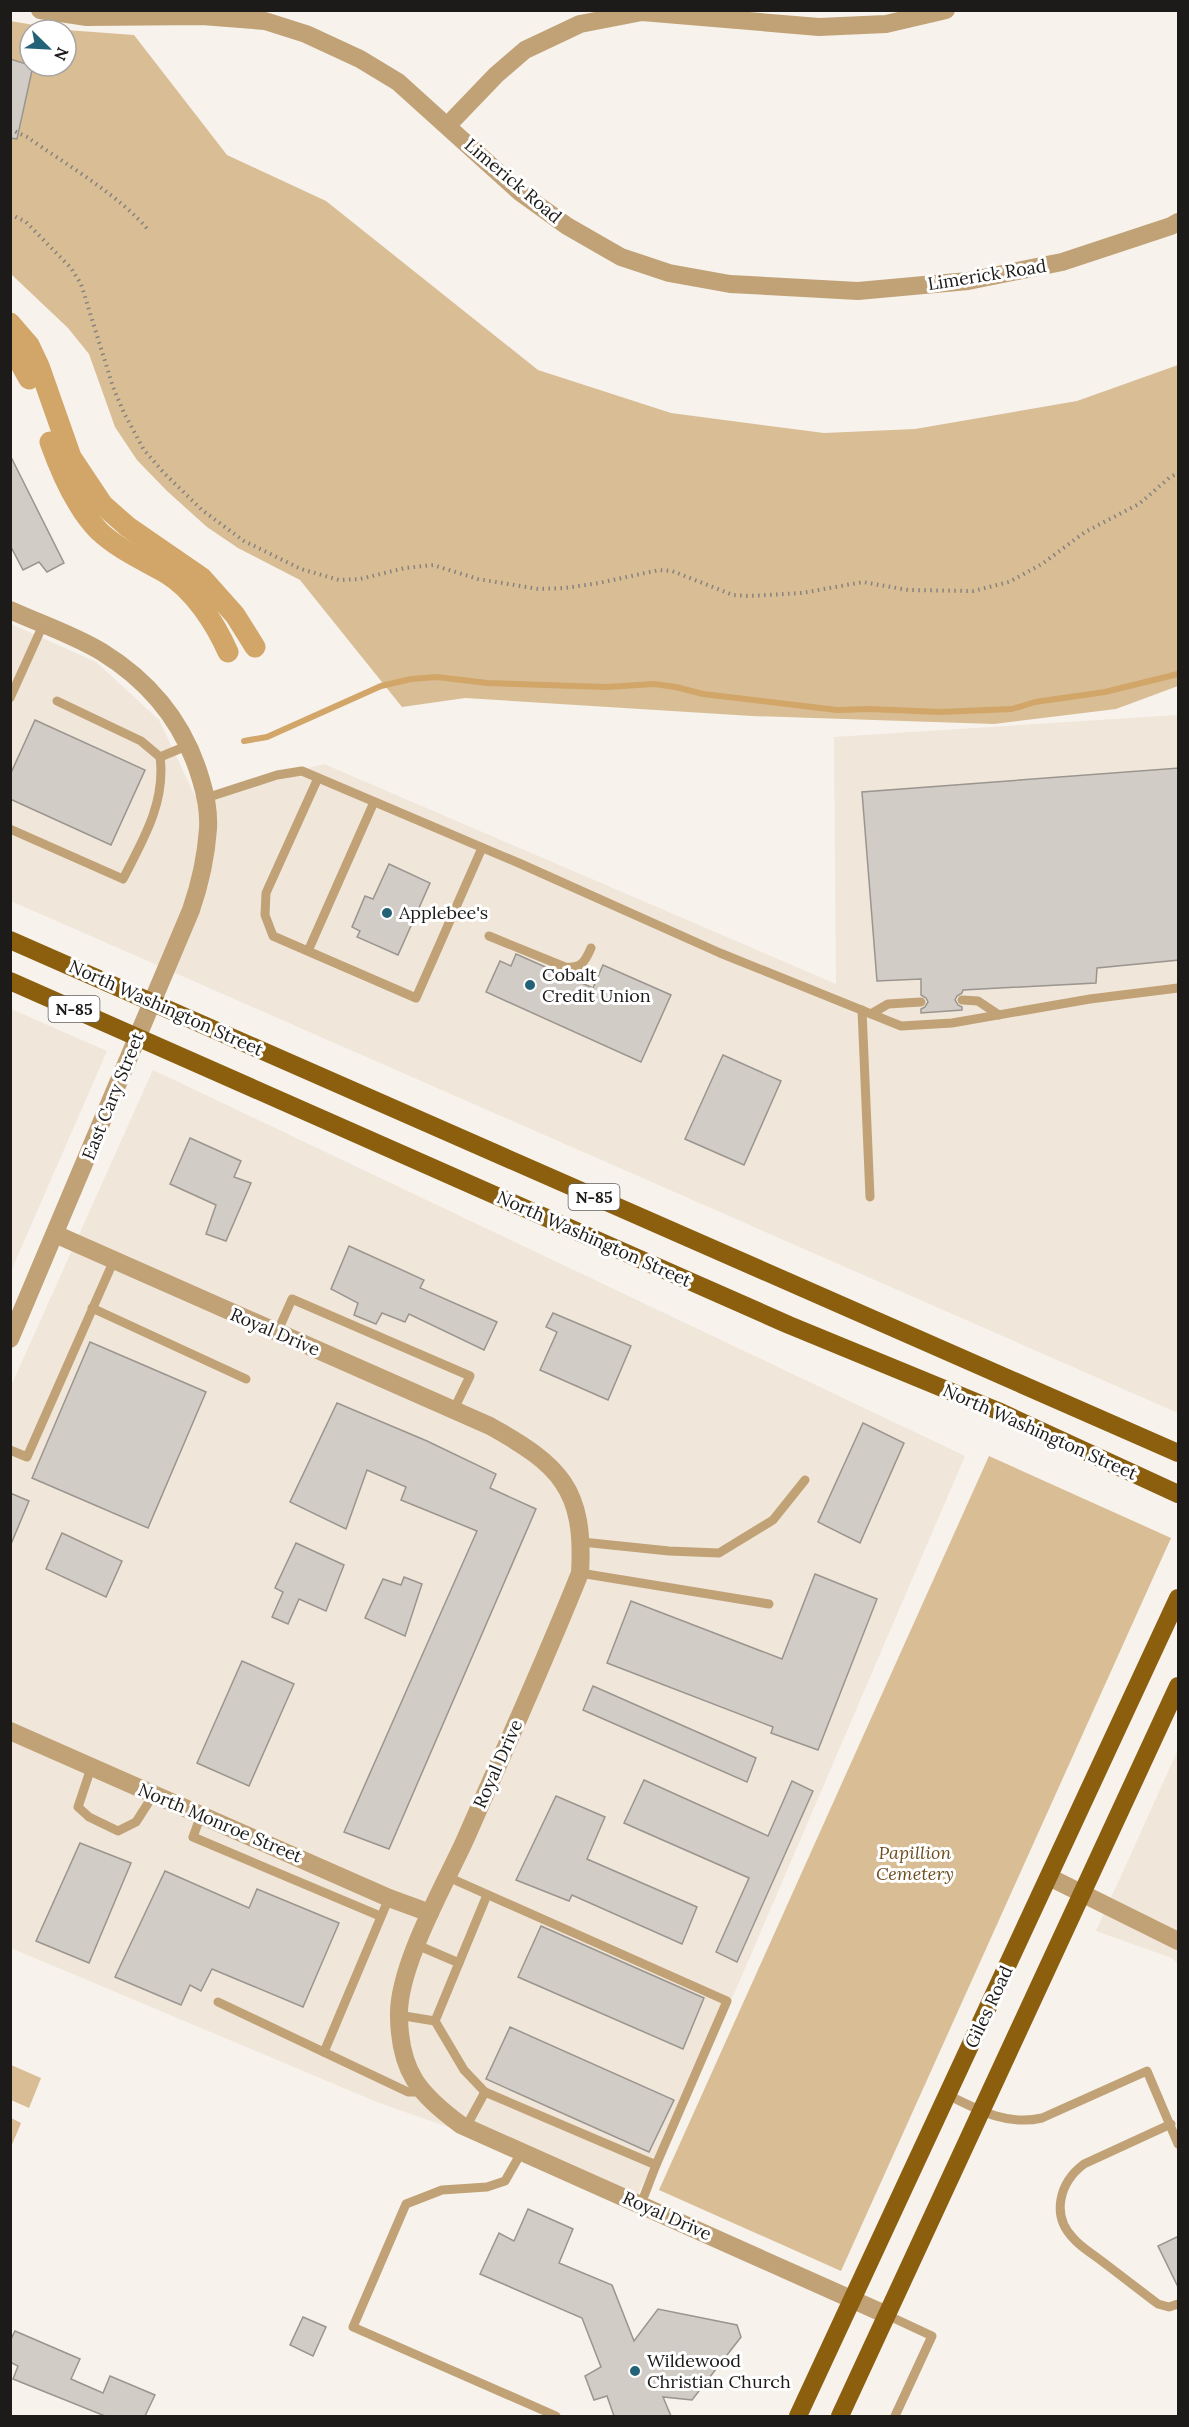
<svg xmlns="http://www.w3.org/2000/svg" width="1189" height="2427" font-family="Lora,serif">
  <rect width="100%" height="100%" fill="#f7f2ec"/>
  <g fill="#f0e6d9">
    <path d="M11,624L96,662L159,720L195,796L253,783L324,764L836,984L834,737L1178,715V1413L11,901Z"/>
    <path d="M11,1009L107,1051L11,1271Z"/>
    <path d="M153,1070L965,1456L737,1987L638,2194L377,2102L11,1948V1386Z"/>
    <path d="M1178,1750V1964L1172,1958L1096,1931Z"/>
  </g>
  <g fill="#d9bd95">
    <path d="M10,21L64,30H30V66H66V30L134,35L227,155L326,201L538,370L671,413L824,433L915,429L1077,401L1178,365V686L1116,709L994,724L752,716L465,698L402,707L300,580L238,548L207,527L167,491L137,460L115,427L89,354L68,328L11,274Z"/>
    <path d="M989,1456L1171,1538L841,2271L659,2190Z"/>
    <path d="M11,2065L41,2078L29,2108L11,2100Z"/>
    <path d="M11,2118L21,2123L11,2147Z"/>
  </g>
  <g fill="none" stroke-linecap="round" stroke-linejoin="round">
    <path stroke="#d1a668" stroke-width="6" d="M244,741L267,737L381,686L411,679L437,677L487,683L606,687L654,684L676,687L703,694L837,710L870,709L939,712L1012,709L1035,702L1105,692L1178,674"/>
    <g stroke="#d1a668" stroke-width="21">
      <path d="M10,323L29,345L39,366L71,457L103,505L128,527L202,578L235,615L255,647"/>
      <path d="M10,345L29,379"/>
      <path d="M50,442C61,473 76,508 99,531C118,549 143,560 166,573C194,590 215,623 228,652"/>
    </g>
  </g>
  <g fill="#d1ccc6" stroke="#9a958f" stroke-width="1.5">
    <path d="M10,59L33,66L17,139L10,138Z"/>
    <path d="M10,455L64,563L47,572L39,562L23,570L10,545Z"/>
    <path d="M35,720L145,770L111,845L10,799V775Z"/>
    <path d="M1179,768V960L1097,968L1096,983L963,990L962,993L957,996L955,1000L958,1005L962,1007V1010L921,1013V1009L925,1007L928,1002L926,998L921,995V979L877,981L862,792Z"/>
    <path d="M389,864L430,883L398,955L357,937L360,931L352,927L365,896L373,899Z"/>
    <path d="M516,954L593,988L603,965L671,995L641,1062L486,992L500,961L511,966Z"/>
    <path d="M723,1055L781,1081L744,1165L685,1139Z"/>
    <path d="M190,1138L241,1161L234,1177L251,1183L226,1241L206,1234L216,1205L170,1184Z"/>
    <path d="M349,1246L424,1280L420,1288L497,1322L484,1350L409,1314L405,1322L382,1313L376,1324L354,1315L358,1303L331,1289Z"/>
    <path d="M553,1313L631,1346L608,1400L540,1370L557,1332L546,1327Z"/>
    <path d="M90,1342L206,1392L148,1528L32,1478Z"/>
    <path d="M337,1403L427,1441L496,1474L490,1488L536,1509L389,1849L344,1832L477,1531L401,1500L406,1487L367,1470L346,1529L290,1502Z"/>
    <path d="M863,1423L904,1443L860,1543L818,1522Z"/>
    <path d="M10,1493L29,1501L11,1544H10Z"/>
    <path d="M62,1533L122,1561L106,1597L46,1569Z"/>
    <path d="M296,1543L344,1565L326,1611L299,1599L288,1624L272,1617L283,1592L275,1588Z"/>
    <path d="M815,1574L877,1599L818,1750L771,1733L773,1727L607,1663L631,1601L782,1659Z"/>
    <path d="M404,1577L422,1584L405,1636L365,1618L383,1579L401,1585Z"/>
    <path d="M242,1661L294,1684L249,1786L197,1763Z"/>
    <path d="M593,1686L756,1758L747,1782L583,1710Z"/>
    <path d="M644,1780L768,1836L792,1781L813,1791L737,1962L716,1952L749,1878L624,1823Z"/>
    <path d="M556,1796L605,1817L587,1859L697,1907L682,1944L572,1895L569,1901L516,1880Z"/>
    <path d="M80,1843L131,1863L89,1963L36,1941Z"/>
    <path d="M165,1871L249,1908L257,1889L339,1923L303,2007L212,1969L201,1991L190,1985L181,2005L115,1977Z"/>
    <path d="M541,1926L704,1998L683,2049L518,1977Z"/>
    <path d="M510,2027L674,2100L649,2152L486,2079Z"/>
    <path d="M528,2209L573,2229L559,2263L612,2285L634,2341L658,2309L737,2325L741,2337L692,2400L663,2397L671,2416H614L607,2396L594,2400L585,2376L601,2367L582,2318L480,2274L499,2233L514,2241Z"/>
    <path d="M1179,2236V2289L1158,2246Z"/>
    <path d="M303,2317L326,2327L313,2356L290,2345Z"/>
    <path d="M15,2331L80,2359L71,2379L103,2393L110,2376L155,2395L145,2416H105L13,2379L18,2366L10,2362V2341Z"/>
  </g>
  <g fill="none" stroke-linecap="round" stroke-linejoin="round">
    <g stroke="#86827e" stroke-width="4" stroke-dasharray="1.5 4.5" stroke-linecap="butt">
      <path d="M10,129L27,137C64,163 122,197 149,231"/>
      <path d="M10,214L26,222L71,268L81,284L113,387L124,413L144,450L164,473L202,510L244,541L301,569L339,580L360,579L405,568L433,565L478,579L538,589L565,588L599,583L659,570L672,571L733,595L749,596L802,593L863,582L908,590L973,591L1009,582L1042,564L1085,532L1139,504L1169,478L1178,473"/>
    </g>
    <g stroke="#c1a276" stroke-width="9">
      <path d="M10,698L43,625"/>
      <path d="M57,701L141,741L160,757L189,745"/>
      <path d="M318,778L266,893L265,915L273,936L416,998L482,848"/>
      <path d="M206,798L277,775L302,771L521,864L720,953L901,1026L952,1023L1090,999L1178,988"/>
      <path d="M10,829L123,879C143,840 166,802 160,757"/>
      <path d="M489,936L565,967C581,969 585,962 591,948"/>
      <path d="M308,951L374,802"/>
      <path d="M962,1000L978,1001L999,1015"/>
      <path d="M862,1010L870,1197"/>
      <path d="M871,1014L888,1004L921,1002"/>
      <path d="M92,1308L246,1379"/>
      <path d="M277,1333L292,1299L470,1376L454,1409"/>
      <path d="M10,1450L27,1457L114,1260"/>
      <path d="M582,1542L669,1551L719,1553L773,1520L805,1480"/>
      <path d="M580,1573L769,1604"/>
      <path d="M91,1768L78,1807L89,1817L118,1831L136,1822L154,1794"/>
      <path d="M201,1815L193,1837L380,1916"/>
      <path d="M417,1945L459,1963"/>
      <path d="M218,2002L408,2092H422"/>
      <path d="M398,2015L435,2021L464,2070L485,2092L656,2165L727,2001L448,1877"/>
      <path d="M435,2021L487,1895"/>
      <path d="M324,2052L389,1898"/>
      <path d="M948,2095C978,2110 1007,2126 1042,2118L1147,2071L1178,2144"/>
      <path d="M1171,2124L1084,2164C1060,2182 1050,2215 1074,2239C1081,2247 1091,2253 1099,2259C1119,2274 1138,2289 1158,2304L1169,2307L1178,2304"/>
      <path d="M466,2127L485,2092"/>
      <path d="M521,2153L505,2181L487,2187L442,2190L406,2204L353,2327L556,2416"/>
      <path d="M641,2204L656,2165"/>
      <path d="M887,2315L932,2336L895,2416"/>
    </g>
    <g stroke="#c1a276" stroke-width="18">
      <path d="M40,10L87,17L202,16L265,21L306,34L360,59L398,82L521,193L567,226L621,257L669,273L730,284L858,291L968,281L1062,262L1171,226L1178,222"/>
      <path d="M448,125L496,75L525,50L580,24L642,12L819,27L886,24L946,10"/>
      <path d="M10,610C41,624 74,635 102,652C152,683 185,724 201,780C206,796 209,812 208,829C206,857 200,884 191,910L10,1339"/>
      <path d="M55,1234L490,1426C560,1465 585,1489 580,1573C544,1663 504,1751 465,1840C444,1886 397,1968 399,2017C400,2072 419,2094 461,2125L887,2315"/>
      <path d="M10,1731L389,1898L430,1913"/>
      <path d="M1049,1877L1178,1941"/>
    </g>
    <g stroke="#8b5f0e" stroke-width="18">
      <path d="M10,940L1178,1453"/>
      <path d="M10,981L789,1325L998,1411L1178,1494"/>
      <path d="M798,2416L1178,1598"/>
      <path d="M840,2416L1178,1686"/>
    </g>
  </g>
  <g fill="#246278" stroke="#fff" stroke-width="2">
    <circle cx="387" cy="913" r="6"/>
    <circle cx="530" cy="985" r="6"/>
    <circle cx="635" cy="2371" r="6"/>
  </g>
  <g text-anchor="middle" stroke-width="6" stroke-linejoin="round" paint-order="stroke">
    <g fill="#fff" stroke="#615f5e" stroke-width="1.5">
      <rect x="48.5" y="996" width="51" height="26" rx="4.5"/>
      <rect x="568.5" y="1184" width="51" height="26" rx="4.5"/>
    </g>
    <g font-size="16" font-weight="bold" fill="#1d1b19">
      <text x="74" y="1015">N-85</text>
      <text x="594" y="1203">N-85</text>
    </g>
    <g font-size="18" fill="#1d1b19" stroke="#fff">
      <text transform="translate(513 181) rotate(40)" y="6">Limerick Road</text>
      <text transform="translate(987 275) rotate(-9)" y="6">Limerick Road</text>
      <text transform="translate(166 1008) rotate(24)" y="6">North Washington Street</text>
      <text transform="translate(113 1096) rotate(-68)" y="6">East Cary Street</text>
      <text transform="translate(594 1239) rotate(24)" y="6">North Washington Street</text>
      <text transform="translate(275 1332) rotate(23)" y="6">Royal Drive</text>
      <text transform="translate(1040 1432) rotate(24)" y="6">North Washington Street</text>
      <text transform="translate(498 1764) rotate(-66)" y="6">Royal Drive</text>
      <text transform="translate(220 1823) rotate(23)" y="6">North Monroe Street</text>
      <text transform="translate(989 2007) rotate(-65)" y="6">Giles Road</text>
      <text transform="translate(667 2216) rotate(24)" y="6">Royal Drive</text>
    </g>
    <g font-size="18" fill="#1d1b19" stroke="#fff" text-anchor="start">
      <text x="399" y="919">Applebee's</text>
      <text x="542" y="981">Cobalt<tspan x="542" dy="21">Credit Union</tspan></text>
      <text x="647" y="2367">Wildewood<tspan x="647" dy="21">Christian Church</tspan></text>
    </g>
    <g font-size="18" font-style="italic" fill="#6d4f21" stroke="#fff">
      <text x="915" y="1859">Papillion<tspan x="915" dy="21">Cemetery</tspan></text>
    </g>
  </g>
  <rect width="1189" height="2427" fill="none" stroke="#1d1b19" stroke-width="24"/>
  <g transform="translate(48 48) rotate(114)"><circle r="28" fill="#ffffff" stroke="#a5a4a3" stroke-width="1.5"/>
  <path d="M0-4.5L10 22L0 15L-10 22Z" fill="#246278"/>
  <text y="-9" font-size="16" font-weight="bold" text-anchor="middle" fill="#1d1b19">N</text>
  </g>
</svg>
